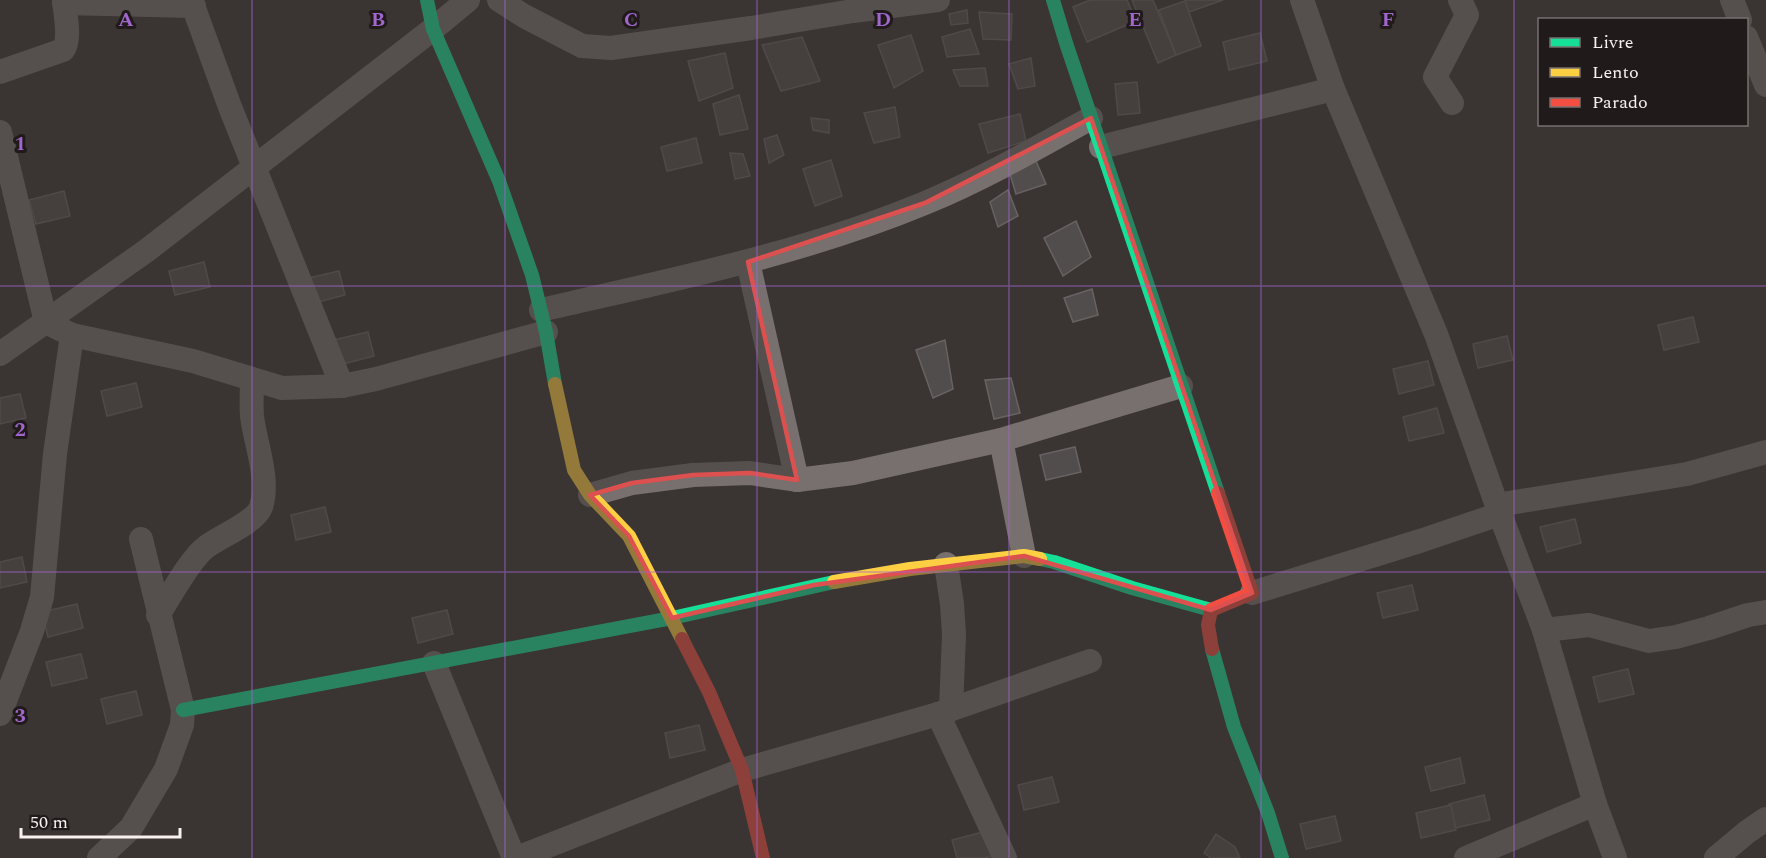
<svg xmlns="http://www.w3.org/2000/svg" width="1766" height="858" font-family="Spectral,serif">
  <rect width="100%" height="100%" fill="#3a3433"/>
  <g fill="#524d4d" stroke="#686262" stroke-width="1.5">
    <path d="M1090,0H1127L1136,21L1087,42L1073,7Z"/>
    <path d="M1132,0H1153L1176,55L1158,63Z"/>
    <path d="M1187,0H1223L1189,12L1185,1Z"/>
    <path d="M1185,1L1201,46L1176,55L1159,10Z"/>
    <path d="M967,10L968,23L951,25L949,14Z"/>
    <path d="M979,12L1012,14L1011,40L983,39Z"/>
    <path d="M970,29L979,54L947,57L942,37Z"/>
    <path d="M1260,33L1267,61L1229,70L1223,42Z"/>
    <path d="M911,35L923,71L894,88L878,45Z"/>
    <path d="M802,37L820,81L781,91L762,45Z"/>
    <path d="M725,53L733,88L699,101L688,61Z"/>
    <path d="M1031,58L1035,86L1018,89L1009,64Z"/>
    <path d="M985,68L988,86H960L953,70Z"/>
    <path d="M1137,82L1140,113L1118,115L1115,84Z"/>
    <path d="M739,95L748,129L720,135L713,104Z"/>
    <path d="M895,107L900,137L874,143L864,113Z"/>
    <path d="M1020,114L1026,141L988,153L979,124Z"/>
    <path d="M811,118L829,120V133L813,130Z"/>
    <path d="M777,135L784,155L769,163L764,139Z"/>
    <path d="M696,138L702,163L667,171L661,147Z"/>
    <path d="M730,153L743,154L750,176L735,179Z"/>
    <path d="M831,160L842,196L815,206L803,169Z"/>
    <path d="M1036,161L1046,184L1016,194L1009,171Z"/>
    <path d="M1008,190L1018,216L998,227L990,202Z"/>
    <path d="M64,191L70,216L36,224L29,200Z"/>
    <path d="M1076,221L1091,257L1063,276L1044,238Z"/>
    <path d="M204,262L210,287L175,295L169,271Z"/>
    <path d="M339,271L345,295L310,304L304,279Z"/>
    <path d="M1092,289L1098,315L1073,322L1064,298Z"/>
    <path d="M1693,317L1699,342L1664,350L1658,325Z"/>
    <path d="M368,332L374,356L339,365L333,340Z"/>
    <path d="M1507,336L1513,360L1478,368L1473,344Z"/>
    <path d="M945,340L953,389L933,398L916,350Z"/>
    <path d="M1428,361L1434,385L1399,394L1393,369Z"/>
    <path d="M1011,378L1020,413L994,419L985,380Z"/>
    <path d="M136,383L142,407L107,416L101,391Z"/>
    <path d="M20,394L26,418L0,424V398Z"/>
    <path d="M1437,408L1444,433L1409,441L1403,417Z"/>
    <path d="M1075,447L1081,472L1046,480L1040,455Z"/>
    <path d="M325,507L331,532L296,540L291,515Z"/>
    <path d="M1575,519L1581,543L1547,552L1540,527Z"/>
    <path d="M22,557L27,582L0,588V562Z"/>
    <path d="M1412,585L1418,610L1383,618L1377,593Z"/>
    <path d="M77,604L83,628L48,637L42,612Z"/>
    <path d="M447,610L453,634L418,643L412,618Z"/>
    <path d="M81,654L87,678L52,686L46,662Z"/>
    <path d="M1628,669L1634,694L1599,702L1593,677Z"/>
    <path d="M136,691L142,715L107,724L101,699Z"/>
    <path d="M699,725L705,750L670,758L665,733Z"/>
    <path d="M1460,758L1465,783L1431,791L1425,767Z"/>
    <path d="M1052,777L1059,802L1024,810L1018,785Z"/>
    <path d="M1484,795L1490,820L1455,828L1449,804Z"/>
    <path d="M1451,805L1456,830L1421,838L1416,813Z"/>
    <path d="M1335,816L1341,841L1306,849L1300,824Z"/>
    <path d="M987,831L993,856L984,858H957L952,840Z"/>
    <path d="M1216,834L1235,847L1240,858H1211L1204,853Z"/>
  </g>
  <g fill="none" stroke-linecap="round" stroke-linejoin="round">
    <g stroke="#77706e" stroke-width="24">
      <path d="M191,0L230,107L342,386"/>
      <path d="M499,0L524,16L582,46L611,48L751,28L853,11L938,0"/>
      <path d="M1302,0L1333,89L1436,334L1500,514L1544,630L1595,804L1615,858"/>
      <path d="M1732,0L1740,20"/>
      <path d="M64,3L194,6"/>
      <path d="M1746,37L1766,85"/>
      <path d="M0,72L63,50C71,40 65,13 64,0"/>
      <path d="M1452,103L1435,77L1467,15L1460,0"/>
      <path d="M0,132L46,322L72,335L193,361L282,388L342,386L376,379L546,332"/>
      <path d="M1101,147L1333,89"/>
      <path d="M748,262L797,480"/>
      <path d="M541,310C670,280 802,254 925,203C983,179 1037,148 1091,118"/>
      <path d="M0,354L146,251L433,29L468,0"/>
      <path d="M1001,440L1024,556"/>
      <path d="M590,495L632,483L693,475L750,473L797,480L853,473L1001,440L1181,386"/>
      <path d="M1497,505L1687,474L1766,452"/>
      <path d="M946,564L952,604L954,634L951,709"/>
      <path d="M1252,593L1420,541L1500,514"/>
      <path d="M158,615C170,597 190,559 206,547C219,537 256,522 261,507C270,479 255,443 252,416C251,403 252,391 252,379"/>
      <path d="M1544,630L1589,625L1649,641L1676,637L1709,628L1748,615L1766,612"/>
      <path d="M434,663L514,858"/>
      <path d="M0,714L32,631L42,597L55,454L72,335"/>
      <path d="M938,714L1005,858"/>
      <path d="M99,858L131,828L166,769L182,725L183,710L141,539"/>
      <path d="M517,858L742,770L938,714L1090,661"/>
      <path d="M1466,858L1595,804"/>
      <path d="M1716,858L1747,832L1766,819"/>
    </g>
    <g stroke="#16e098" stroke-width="14">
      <path d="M427,0L433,29L499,181L532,275L546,332L555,384"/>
      <path d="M1053,0L1066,43L1218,493"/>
      <path d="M1040,559L1054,562L1132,588L1211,610"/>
      <path d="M1212,649L1234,727L1268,813L1282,858"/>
      <path d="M183,710L672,618L834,582"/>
    </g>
    <g stroke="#ffcf43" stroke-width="14">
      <path d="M555,384L574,470L590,495L629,536L682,639"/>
      <path d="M834,582L910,569L1024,556L1040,559"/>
    </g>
    <g stroke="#f24e42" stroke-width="14">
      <path d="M682,639L709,692L742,770L763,858"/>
      <path d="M1212,649L1208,625L1211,610L1252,593L1218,493"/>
    </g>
  </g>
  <path d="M0 0H1766V858H0ZM1091,118L1252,593L1211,610L1024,556L814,585L672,618L629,536L590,495L632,483L693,475L750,473L797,480L748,262L925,203Z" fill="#3a3433" fill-opacity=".55" fill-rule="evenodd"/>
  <path fill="none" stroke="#dd5050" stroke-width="4.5" stroke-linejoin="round" d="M1091,118L1252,593L1211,610L1024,556L814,585L672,618L629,536L590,495L632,483L693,475L750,473L797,480L748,262L925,203Z"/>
  <path fill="none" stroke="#a167ce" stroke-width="1.5" stroke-opacity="0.55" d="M252,0V858M505,0V858M757,0V858M1009,0V858M1261,0V858M1514,0V858M0,286H1766M0,572H1766"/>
  <g font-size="20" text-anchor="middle" font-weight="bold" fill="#a167ce" stroke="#201a1a" stroke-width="6" stroke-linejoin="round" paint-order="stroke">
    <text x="126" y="26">A</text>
    <text x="378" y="26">B</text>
    <text x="631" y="26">C</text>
    <text x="883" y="26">D</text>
    <text x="1135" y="26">E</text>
    <text x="1388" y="26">F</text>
    <text x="20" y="150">1</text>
    <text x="20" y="436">2</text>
    <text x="20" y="722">3</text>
  </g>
  <rect x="1538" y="18" width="210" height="108" fill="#201a1a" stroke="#777070" stroke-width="1.5"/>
  <rect x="1550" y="38" width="30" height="9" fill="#16e098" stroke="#777070" stroke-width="1.5"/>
  <text x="1592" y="48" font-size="18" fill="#f9f1f0">Livre</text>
  <rect x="1550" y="68" width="30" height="9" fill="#ffcf43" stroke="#777070" stroke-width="1.5"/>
  <text x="1592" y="78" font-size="18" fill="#f9f1f0">Lento</text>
  <rect x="1550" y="98" width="30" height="9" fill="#f24e42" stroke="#777070" stroke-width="1.5"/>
  <text x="1592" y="108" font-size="18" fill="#f9f1f0">Parado</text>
  <path d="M21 828v9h159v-9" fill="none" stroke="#f9f1f0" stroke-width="3"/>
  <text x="30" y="828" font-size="18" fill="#f9f1f0" stroke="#201a1a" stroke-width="4.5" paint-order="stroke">50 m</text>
</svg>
